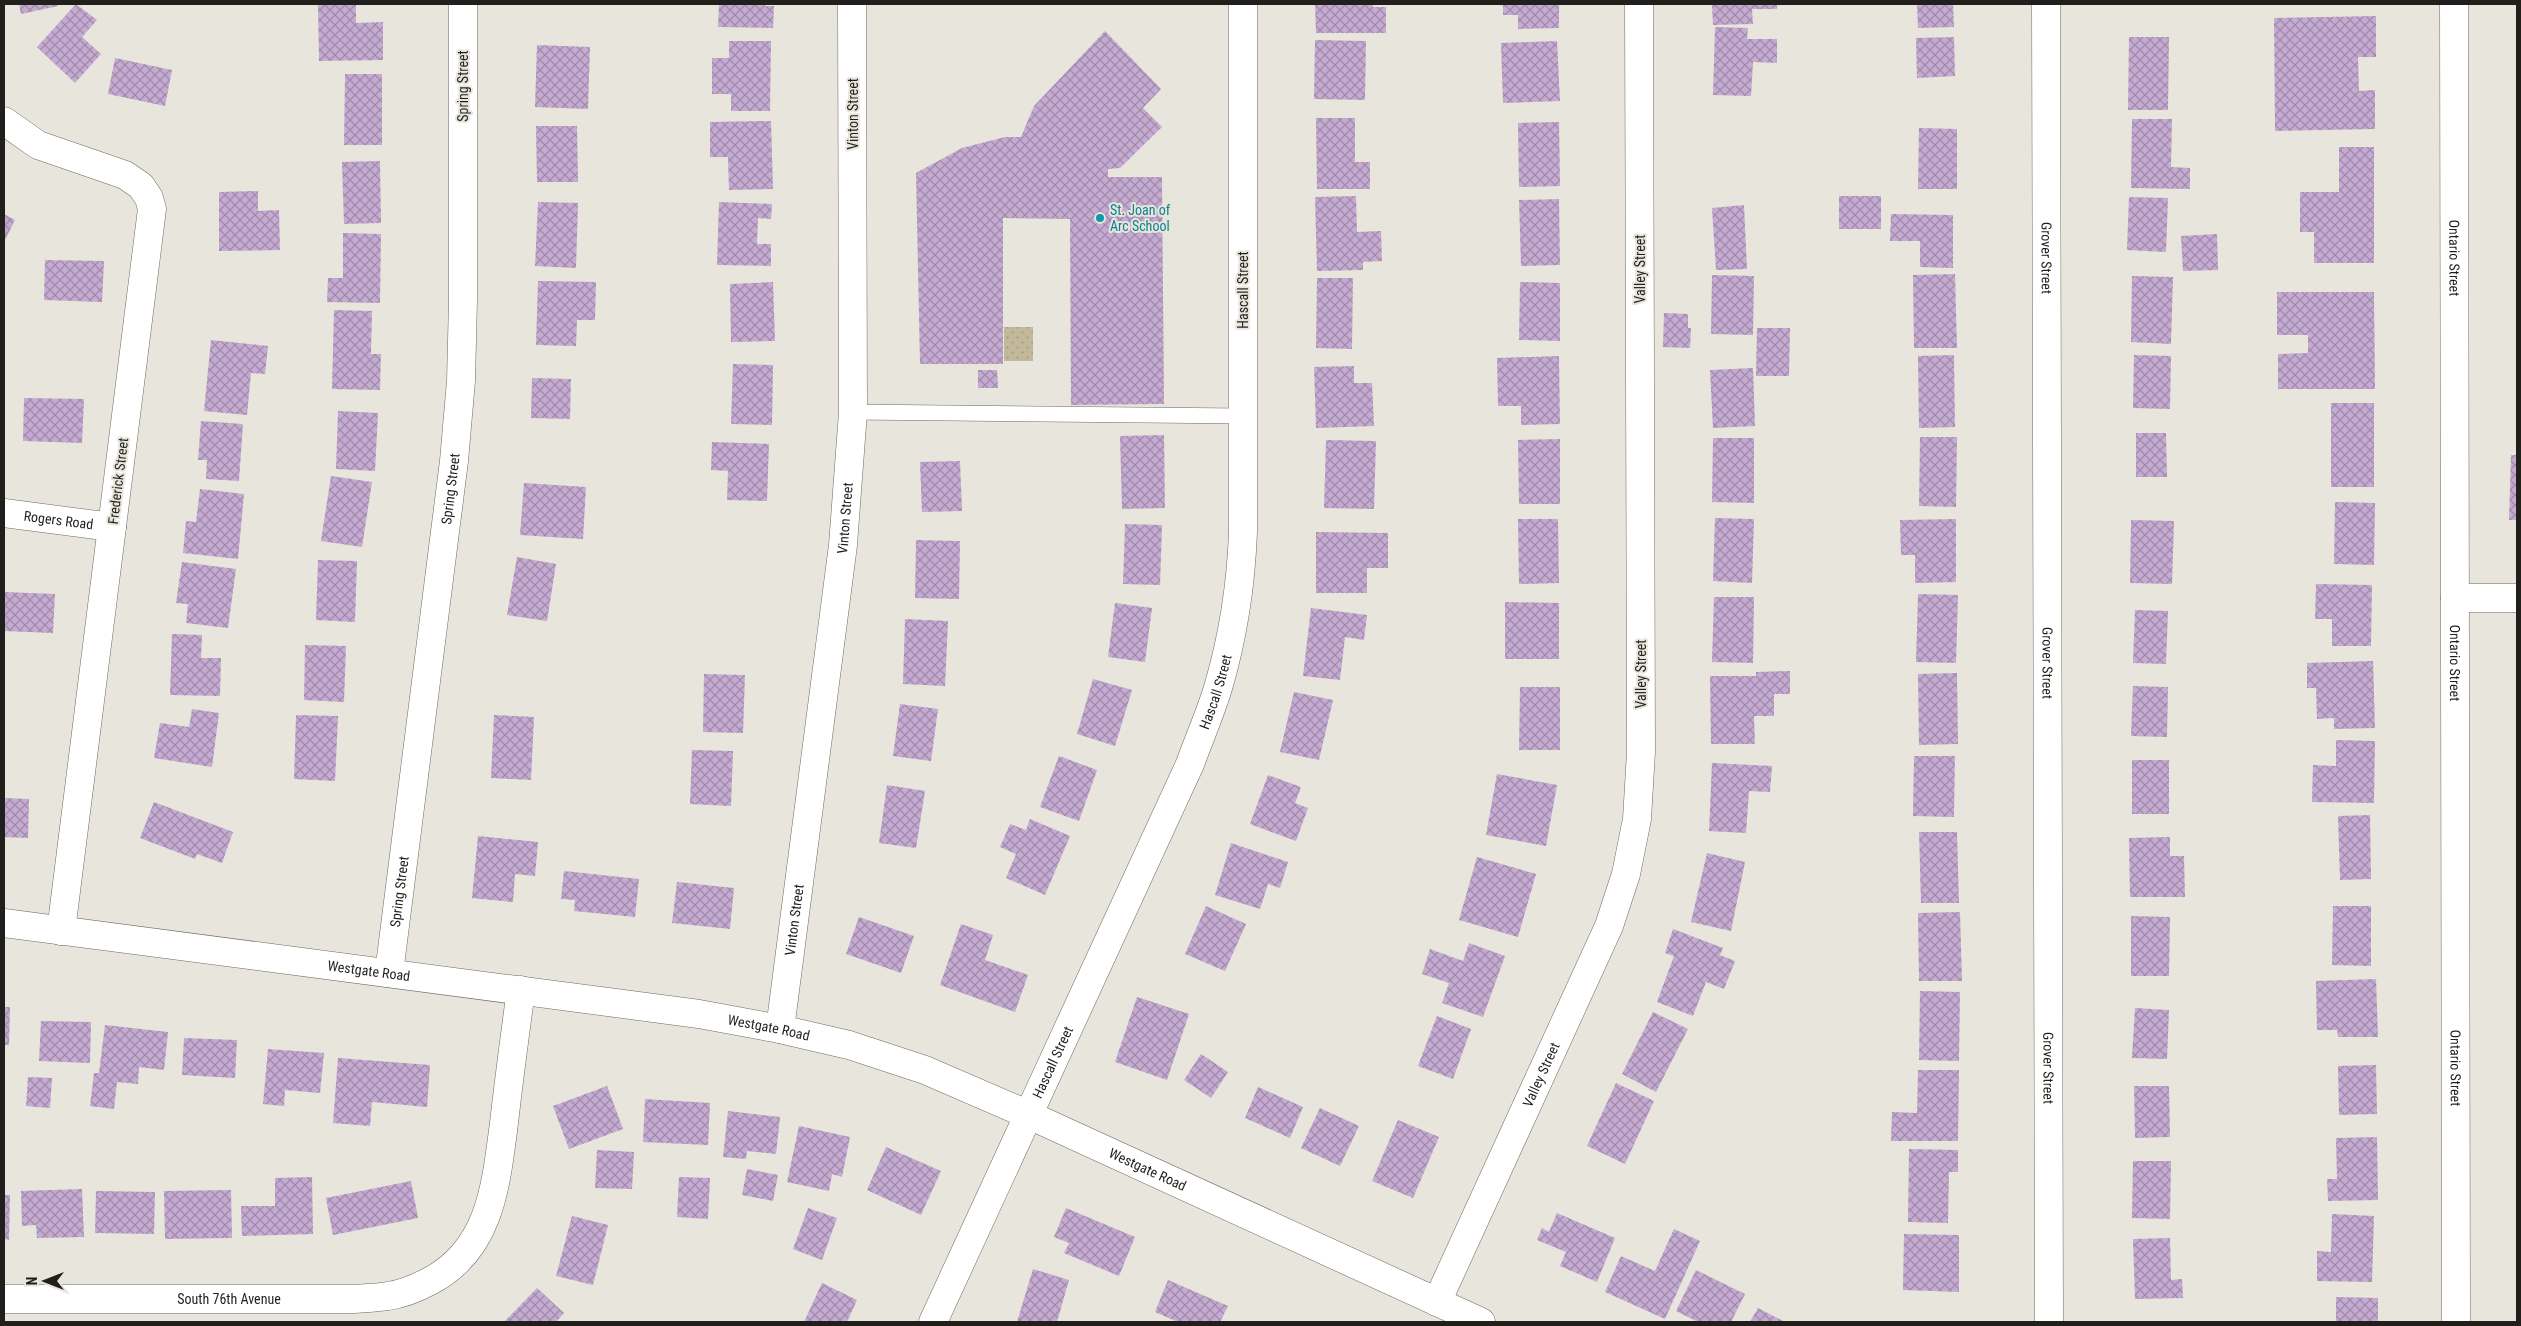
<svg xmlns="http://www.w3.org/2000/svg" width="2521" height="1326" font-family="'Roboto Condensed',sans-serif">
  <defs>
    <pattern id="garden-dots" width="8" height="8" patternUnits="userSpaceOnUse" patternTransform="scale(1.25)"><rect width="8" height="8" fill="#c3b99a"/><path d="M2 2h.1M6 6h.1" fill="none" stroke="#a79f84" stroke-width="1.8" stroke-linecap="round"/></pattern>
    <pattern id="building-cross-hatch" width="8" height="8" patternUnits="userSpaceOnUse" patternTransform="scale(1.25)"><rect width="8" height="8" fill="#c5abd2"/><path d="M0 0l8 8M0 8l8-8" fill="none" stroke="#a08baa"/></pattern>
  </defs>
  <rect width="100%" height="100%" fill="#e7e5dc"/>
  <rect fill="url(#garden-dots)" x="1004" y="327" width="29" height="34"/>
  <g fill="url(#building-cross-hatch)">
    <path d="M19,4H57L58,6L21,14Z"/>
    <path d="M76,4L97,20L82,37L101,54L75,83L37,47Z"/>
    <path d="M318,4H356V23L383,22V60L319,61Z"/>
    <path d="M719,4H765V6H774L773,28L718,27Z"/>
    <path d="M1315,4H1373V7H1386V33H1316Z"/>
    <path d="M1503,4H1559V28L1518,29V15H1503Z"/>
    <path d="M1712,4H1777V9H1752L1753,24L1713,25Z"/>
    <path d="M1917,4H1953L1954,27L1918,28Z"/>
    <path d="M2376,16V57H2358L2359,91L2375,90V129L2275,131L2274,18Z"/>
    <path d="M1715,27L1748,28L1747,39H1777V63L1753,62L1751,96L1713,95Z"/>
    <path d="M1105,31L1161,89L1143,108L1162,127L1120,168L1108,169V177H1162L1164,404L1071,405L1070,219L1003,218V364H920L916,173L962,148L1005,137H1021L1034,106Z"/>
    <path d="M1954,37L1955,76L1917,78L1916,38Z"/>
    <path d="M2129,37H2169L2168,110H2128Z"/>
    <path d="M1315,40L1366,41L1365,100L1314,99Z"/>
    <path d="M729,41H771L770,111H731V94H712V58H729Z"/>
    <path d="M1557,41L1560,101L1503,103L1501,43Z"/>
    <path d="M537,45L590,47L588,109L535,107Z"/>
    <path d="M115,58L172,70L165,106L108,94Z"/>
    <path d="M345,74H382V145H344Z"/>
    <path d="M1316,118H1355V162H1370V189H1317Z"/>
    <path d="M2132,119H2172L2171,167L2190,168V189L2131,188Z"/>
    <path d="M771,121L773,189L729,190L728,157H710V122Z"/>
    <path d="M1559,122L1560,186L1519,187L1518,123Z"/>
    <path d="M536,126H577L578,182H537Z"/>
    <path d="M1919,128L1957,129V189H1918Z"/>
    <path d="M2339,147H2374V263H2314V232H2300V192H2339Z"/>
    <path d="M380,161L381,223L344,224L342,162Z"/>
    <path d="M258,191V211L279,210L280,250L219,251V192Z"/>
    <path d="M1356,196L1357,232L1381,231L1382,261L1363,262V270L1317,271L1315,197Z"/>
    <rect x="1839" y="196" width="42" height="33"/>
    <path d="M2129,197L2168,198L2166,252L2127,250Z"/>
    <path d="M1559,199L1560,265L1521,266L1519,200Z"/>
    <path d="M538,202L578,203L576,268L535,266Z"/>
    <path d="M719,202L772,204L771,219L758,218L757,244H771V266L717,265Z"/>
    <path d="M1744,205L1747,269L1716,270L1712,208Z"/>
    <path d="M4,214L15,220L4,242Z"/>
    <path d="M1891,214L1953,215V268L1920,267V241H1890Z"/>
    <path d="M343,233L381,234L380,303L327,302L328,278H343Z"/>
    <path d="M2217,234L2218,270L2183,271L2181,236Z"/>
    <path d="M45,260L104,261L102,302L44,300Z"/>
    <path d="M1955,274L1957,348H1914L1913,275Z"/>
    <path d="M1712,275L1754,276L1753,335L1711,334Z"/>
    <path d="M2132,276L2173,277L2171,344L2131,342Z"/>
    <path d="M1317,278H1353L1352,349L1316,348Z"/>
    <path d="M538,281L596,282L595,320H577L576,346L536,345Z"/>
    <path d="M773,282L775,341L731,342L730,284Z"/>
    <path d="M1520,282L1560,283V341L1519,340Z"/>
    <path d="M2277,292H2374L2375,389H2278V354L2308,353V335H2277Z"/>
    <path d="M334,310L372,311L371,354H381L380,390L332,389Z"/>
    <path d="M1664,313L1688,314V328H1691L1690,348L1663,347Z"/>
    <path d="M1757,328H1790L1789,376H1756Z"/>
    <path d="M211,340L268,346L265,374L251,373L247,415L204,411Z"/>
    <path d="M1954,355L1955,427L1919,428L1918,356Z"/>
    <path d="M2134,355L2171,356L2170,409L2133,408Z"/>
    <path d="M1559,356L1560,424L1521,425V406H1498L1497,358Z"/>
    <path d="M733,364L773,365L772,425L731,424Z"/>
    <path d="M1354,366V383H1372L1374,426L1316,428L1314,367Z"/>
    <path d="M1753,368L1755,426L1713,428L1710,370Z"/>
    <path d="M978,370H997L998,388H978Z"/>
    <path d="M532,378L571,379L570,419L531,418Z"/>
    <path d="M24,398L84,399L82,443L23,441Z"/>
    <rect x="2331" y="403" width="43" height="84"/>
    <path d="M338,411L378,413L375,471L336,469Z"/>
    <path d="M201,421L243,424L239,481L206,479L207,460H198Z"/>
    <path d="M2136,433H2166L2167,477H2136Z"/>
    <path d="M1164,435L1165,508L1122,509L1120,436Z"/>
    <path d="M1920,437H1957L1956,507L1919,506Z"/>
    <path d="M1713,438H1754V503L1712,502Z"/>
    <path d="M1560,439V504H1519L1518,440Z"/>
    <path d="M1326,440L1376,441L1374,509L1324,508Z"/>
    <path d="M712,442L769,444L767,501L727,500L728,471L711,470Z"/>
    <path d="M2511,455H2517V520H2509Z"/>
    <path d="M960,461L962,511L922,512L920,462Z"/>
    <path d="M331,476L372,482L362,547L321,541Z"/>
    <path d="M524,483L586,487L583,539L520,535Z"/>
    <path d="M200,489L244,494L238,559L183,553L186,521L196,522Z"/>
    <path d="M2335,502L2375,503L2374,565L2334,564Z"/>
    <path d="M1715,518L1754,519L1752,583L1713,581Z"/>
    <path d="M1518,519H1558L1559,583L1519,584Z"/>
    <path d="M1956,519V582L1915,583V555H1901L1900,520Z"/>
    <path d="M2131,520L2174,521L2172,584L2130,583Z"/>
    <path d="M1125,524L1162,525L1160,585L1123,584Z"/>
    <path d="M1316,532L1388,533V568H1367V593H1316Z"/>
    <path d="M916,540L960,541L959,599L915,598Z"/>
    <path d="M517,557L556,564L547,621L507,615Z"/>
    <path d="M318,560L357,561L355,622L316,620Z"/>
    <path d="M182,562L236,569L228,628L186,623L188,604L176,603Z"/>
    <path d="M2316,584L2372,585L2371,646H2332V619H2315Z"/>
    <path d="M4,592L55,594L53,633L4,631Z"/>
    <path d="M1918,594L1958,595L1956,663L1916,662Z"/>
    <path d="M1714,597H1754L1753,663L1712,662Z"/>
    <path d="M1505,602L1559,603V659H1505Z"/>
    <path d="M1115,603L1152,608L1145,662L1108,657Z"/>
    <path d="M1311,608L1367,615L1364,640L1345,637L1340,680L1303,676Z"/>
    <path d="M2135,610L2168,611L2166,664L2133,663Z"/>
    <path d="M905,619L948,621L945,686L903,684Z"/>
    <path d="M172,634L202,635L201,658H221L220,696L170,695Z"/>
    <path d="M305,645L346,646L344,702L304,700Z"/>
    <path d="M2373,661L2375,728L2334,729V718L2317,719L2316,688H2307V663Z"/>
    <path d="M1790,671V694H1774V716H1754L1755,744H1711L1710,676H1756V672Z"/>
    <path d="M1957,673L1958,744L1919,745L1918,674Z"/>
    <path d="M704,674L745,675L743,733L703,732Z"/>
    <path d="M1093,679L1132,690L1115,746L1077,734Z"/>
    <path d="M2133,686L2168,687L2167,737L2131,736Z"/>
    <path d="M1520,687H1560V750H1519Z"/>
    <path d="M1294,692L1333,700L1319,760L1280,752Z"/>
    <path d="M900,704L938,709L931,761L893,756Z"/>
    <path d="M192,709L219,713L212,767L154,758L160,723L189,727Z"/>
    <path d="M296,715L338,716L335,781L294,779Z"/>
    <path d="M494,715L534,717L531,780L491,778Z"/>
    <path d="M2336,740L2375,741L2374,803L2312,802L2313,765L2336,766Z"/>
    <path d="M692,750L733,751L731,806L690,804Z"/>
    <path d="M1059,756L1097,770L1079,821L1040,807Z"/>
    <path d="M1914,756H1955L1954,817L1913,816Z"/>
    <rect x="2132" y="760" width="37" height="54"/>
    <path d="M1712,763L1772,766L1770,792L1749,791L1746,833L1709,831Z"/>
    <path d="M1497,774L1557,785L1546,846L1486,835Z"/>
    <path d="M1268,775L1301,787L1295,803L1308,808L1296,841L1250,824Z"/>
    <path d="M887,785L925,791L916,848L879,843Z"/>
    <path d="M4,798L29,799L28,838L4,837Z"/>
    <path d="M154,802L233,832L222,863L197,854L195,859L140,838Z"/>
    <path d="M2370,815L2371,879L2340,880L2338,816Z"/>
    <path d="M1030,819L1070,836L1045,895L1006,878L1016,854L1000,847L1010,824L1026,830Z"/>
    <path d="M1919,832H1957L1959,903H1921Z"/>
    <path d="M478,836L538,842L535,876L515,874L513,902L472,898Z"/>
    <path d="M2170,837V856H2184L2185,897H2130L2129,838Z"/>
    <path d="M1231,843L1288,862L1280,888L1268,884L1260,909L1215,895Z"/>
    <path d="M1707,853L1745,862L1731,931L1691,922Z"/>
    <path d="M1477,857L1536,874L1518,937L1459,920Z"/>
    <path d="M564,871L639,879L635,917L574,911L575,900L561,899Z"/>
    <path d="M677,882L734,888L730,929L672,923Z"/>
    <path d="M1206,906L1246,924L1225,971L1185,954Z"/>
    <path d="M2333,906H2371V966L2332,965Z"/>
    <path d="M1960,912L1962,981H1919L1918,913Z"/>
    <path d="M2131,916L2170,917L2169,976H2131Z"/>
    <path d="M859,917L914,936L901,973L846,954Z"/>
    <path d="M961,924L993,935L985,960L1028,975L1015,1012L940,985Z"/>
    <path d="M1673,929L1723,948L1720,955L1735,961L1724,989L1706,982L1693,1016L1657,1002L1674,956L1665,953Z"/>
    <path d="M1469,943L1505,956L1483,1017L1442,1003L1449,983L1422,974L1430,949L1463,961Z"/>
    <path d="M2376,979L2378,1037H2338L2337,1030H2317L2316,981Z"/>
    <path d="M1920,991L1960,992L1959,1061L1919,1060Z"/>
    <path d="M1137,997L1189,1014L1167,1080L1115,1062Z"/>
    <path d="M4,1007H10L9,1045H4Z"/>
    <path d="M2135,1008L2169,1010L2167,1059L2132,1058Z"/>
    <path d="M1653,1012L1688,1029L1656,1092L1622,1074Z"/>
    <path d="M1437,1016L1471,1029L1453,1079L1418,1066Z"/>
    <path d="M41,1021L91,1022L90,1063L39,1061Z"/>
    <path d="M105,1025L168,1032L164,1070L139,1067L138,1084L117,1082L114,1109L90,1106L94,1073H99Z"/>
    <path d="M184,1038L237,1040L235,1078L182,1075Z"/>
    <path d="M268,1049L324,1053L320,1093L285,1090L284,1106L263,1104Z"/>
    <path d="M1201,1054L1228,1072L1211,1098L1184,1080Z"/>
    <path d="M338,1058L430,1065L427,1107L372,1102L370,1126L333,1123Z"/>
    <path d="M2376,1065L2377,1114L2339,1115L2338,1066Z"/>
    <path d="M1918,1070H1959L1958,1141H1891L1892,1112L1917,1113Z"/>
    <path d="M28,1077L52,1078L50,1108L26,1106Z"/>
    <path d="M1616,1083L1654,1101L1625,1164L1587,1146Z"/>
    <path d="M607,1086L623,1129L569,1149L553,1106Z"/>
    <path d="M2134,1086H2169L2170,1137L2135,1138Z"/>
    <path d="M1258,1087L1303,1107L1290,1138L1245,1118Z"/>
    <path d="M645,1099L710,1103L708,1145L643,1142Z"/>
    <path d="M1320,1108L1359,1126L1340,1166L1301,1148Z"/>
    <path d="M728,1111L780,1117L776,1154L747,1151L746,1159L723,1157Z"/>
    <path d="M1398,1120L1439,1137L1413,1198L1372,1181Z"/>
    <path d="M799,1126L850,1137L842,1177L832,1174L829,1191L787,1182Z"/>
    <path d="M2377,1137L2378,1200L2328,1201L2327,1179H2337L2336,1138Z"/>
    <path d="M886,1147L941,1171L921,1215L867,1190Z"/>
    <path d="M1909,1149L1958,1150V1172H1949L1948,1223L1908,1222Z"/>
    <path d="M597,1150L634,1152L632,1189L595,1188Z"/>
    <path d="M2133,1161H2171L2170,1219L2132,1218Z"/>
    <path d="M747,1169L778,1175L773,1201L742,1195Z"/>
    <path d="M312,1177L313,1234L242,1236L241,1206H275V1178Z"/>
    <path d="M679,1177L710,1178L708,1219L677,1217Z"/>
    <path d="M411,1181L418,1218L333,1235L326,1198Z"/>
    <path d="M82,1189L84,1237L37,1238L36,1225L22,1226L21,1191Z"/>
    <path d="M231,1190L232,1238L165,1239L164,1191Z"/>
    <path d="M96,1191L155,1192L154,1234L95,1233Z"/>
    <path d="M4,1195H10L9,1240L4,1239Z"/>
    <path d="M808,1208L837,1218L822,1260L793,1249Z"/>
    <path d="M1066,1208L1135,1237L1119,1276L1064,1253L1069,1243L1054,1237Z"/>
    <path d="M1557,1213L1615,1238L1597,1282L1560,1266L1566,1252L1537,1240L1542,1228L1549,1232Z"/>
    <path d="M2332,1214L2374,1216L2372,1282L2317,1281V1251L2331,1252Z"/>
    <path d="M572,1216L608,1225L593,1285L556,1276Z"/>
    <path d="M1674,1229L1700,1241L1665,1319L1605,1292L1621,1256L1655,1271Z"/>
    <path d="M1904,1234L1959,1235V1292L1903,1290Z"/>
    <path d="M2170,1238L2171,1280L2182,1279L2183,1298L2135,1299L2133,1239Z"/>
    <path d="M1033,1269L1069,1280L1057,1322H1017Z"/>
    <path d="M1696,1270L1745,1294L1731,1322H1698L1676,1311Z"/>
    <path d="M1168,1280L1228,1306L1220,1322H1178L1155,1312Z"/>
    <path d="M822,1283L857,1300L847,1322H804Z"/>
    <path d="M537,1288L564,1313L556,1322H504Z"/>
    <path d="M2336,1297L2378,1298V1322H2336Z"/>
    <path d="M1758,1308L1785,1322H1750Z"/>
  </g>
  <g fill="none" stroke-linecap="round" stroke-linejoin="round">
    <g stroke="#6d6a62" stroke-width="16">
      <path id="service" d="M853,412L1243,416"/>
    </g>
    <g stroke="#6d6a62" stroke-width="29">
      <g id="minor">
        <path id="s1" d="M2454,4L2456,1322"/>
        <path d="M4,121L38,145L125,175L141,186L149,198L152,209L61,931"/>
        <path id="s2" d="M4,513L112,527"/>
        <path d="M2455,598H2517"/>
        <path id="s3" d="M4,923L699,1014L780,1029L849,1045L925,1070L1029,1115L1481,1322"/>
        <path id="s4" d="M389,973L454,461L461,381L463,300V4"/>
        <path id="s5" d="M780,1029L843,545L853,412L852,4"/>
        <path id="s6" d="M4,1299H353C365,1298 376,1298 388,1296C403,1294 417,1288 430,1281C491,1249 496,1184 504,1123C509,1079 515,1034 521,990"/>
        <path id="s7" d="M1437,1302L1609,926L1626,874L1637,819L1641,752L1639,4"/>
        <path id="s8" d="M933,1322L1190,764C1199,739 1210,714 1218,688C1233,637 1241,585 1243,532V4"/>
      </g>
    </g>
    <g stroke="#6d6a62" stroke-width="29">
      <g id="tertiary">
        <path id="s9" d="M2046,4L2049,1322"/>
      </g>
    </g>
    <use href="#service" stroke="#fff" stroke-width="15"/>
    <use href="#minor" stroke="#fff" stroke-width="28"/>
    <use href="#tertiary" stroke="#fff" stroke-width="28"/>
  </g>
  <circle fill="#0f9aa8" stroke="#e7e5dc" stroke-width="2" cx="1100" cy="218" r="5"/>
  <g text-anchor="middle" stroke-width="4" stroke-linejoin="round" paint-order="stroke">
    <g font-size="14" fill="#201f1c" stroke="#e7e5dc">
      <text transform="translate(463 86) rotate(-90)" y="5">Spring Street</text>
      <text transform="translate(853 114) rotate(-90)" y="5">Vinton Street</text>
      <text dy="5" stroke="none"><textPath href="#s9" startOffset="254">Grover Street</textPath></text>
      <text dy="5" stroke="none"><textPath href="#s1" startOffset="254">Ontario Street</textPath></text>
      <text transform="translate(1640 269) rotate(-90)" y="5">Valley Street</text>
      <text transform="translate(1243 290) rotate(-90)" y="5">Hascall Street</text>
      <text transform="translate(118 481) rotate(-83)" y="5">Frederick Street</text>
      <text dy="5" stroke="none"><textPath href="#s4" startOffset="488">Spring Street</textPath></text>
      <text dy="5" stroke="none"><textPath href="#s5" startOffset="515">Vinton Street</textPath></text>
      <text dy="5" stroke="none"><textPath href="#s2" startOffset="55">Rogers Road</textPath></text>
      <text dy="5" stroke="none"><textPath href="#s9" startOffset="659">Grover Street</textPath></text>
      <text dy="5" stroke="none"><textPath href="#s1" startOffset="659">Ontario Street</textPath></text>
      <text transform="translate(1641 674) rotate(-90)" y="5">Valley Street</text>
      <text dy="5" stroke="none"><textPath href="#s8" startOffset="691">Hascall Street</textPath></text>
      <text dy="5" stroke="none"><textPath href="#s4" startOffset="82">Spring Street</textPath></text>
      <text dy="5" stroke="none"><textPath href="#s5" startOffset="110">Vinton Street</textPath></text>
      <text dy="5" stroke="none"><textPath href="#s3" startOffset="368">Westgate Road</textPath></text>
      <text dy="5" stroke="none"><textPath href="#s3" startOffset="772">Westgate Road</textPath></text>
      <text dy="5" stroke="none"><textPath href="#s8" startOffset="286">Hascall Street</textPath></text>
      <text dy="5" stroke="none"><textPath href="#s9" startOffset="1064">Grover Street</textPath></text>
      <text dy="5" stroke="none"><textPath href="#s1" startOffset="1064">Ontario Street</textPath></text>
      <text dy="5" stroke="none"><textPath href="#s7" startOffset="250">Valley Street</textPath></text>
      <text dy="5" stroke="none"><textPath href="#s3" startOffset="1178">Westgate Road</textPath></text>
      <text dy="5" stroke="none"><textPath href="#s6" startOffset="225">South 76th Avenue</textPath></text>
    </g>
    <g font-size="14" fill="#0d838f" stroke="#e7e5dc" text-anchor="start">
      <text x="1110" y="215">St. Joan of<tspan x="1110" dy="16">Arc School</tspan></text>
    </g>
  </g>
  <rect width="2521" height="1326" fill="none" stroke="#201f1c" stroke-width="10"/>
  <g transform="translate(45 1281) rotate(270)" stroke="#e7e5dc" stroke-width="4" paint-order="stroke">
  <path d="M0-4L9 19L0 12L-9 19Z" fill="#201f1c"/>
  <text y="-8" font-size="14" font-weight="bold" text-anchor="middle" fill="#201f1c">N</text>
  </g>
</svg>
